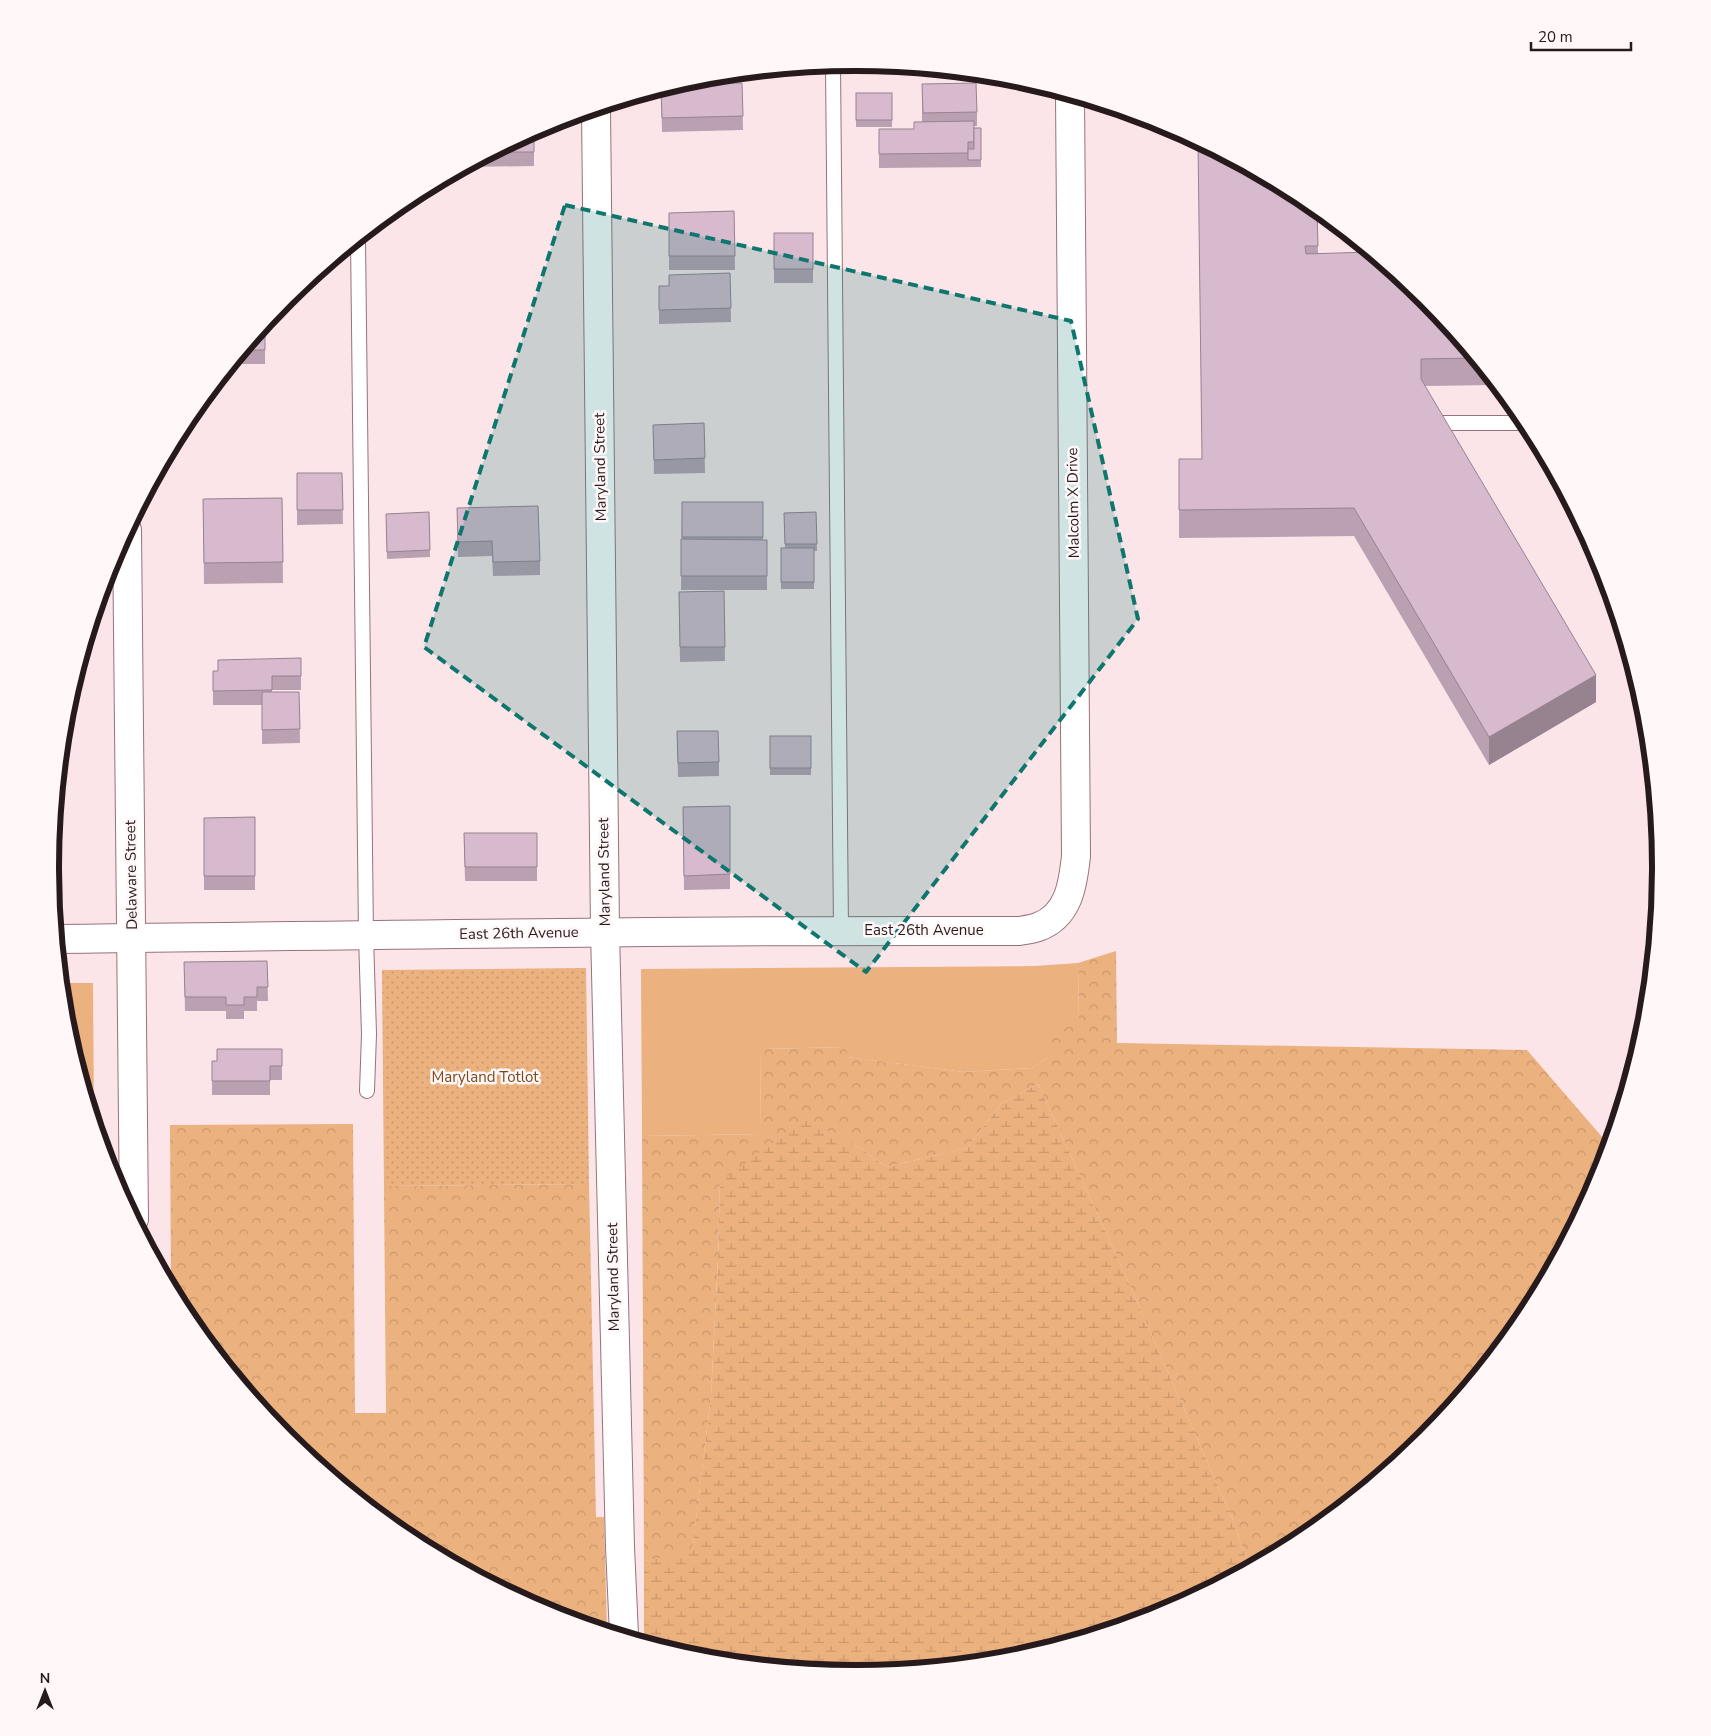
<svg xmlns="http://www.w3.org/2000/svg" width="1711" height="1736" font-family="'Nunito Sans',sans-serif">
  <defs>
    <pattern id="forest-crowns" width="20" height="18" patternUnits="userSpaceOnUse" patternTransform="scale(1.25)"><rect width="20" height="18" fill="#ebb17e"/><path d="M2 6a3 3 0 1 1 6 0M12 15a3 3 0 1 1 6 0" fill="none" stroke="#ca986c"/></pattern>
    <pattern id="wetland-marsh" width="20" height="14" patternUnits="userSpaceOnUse" patternTransform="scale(1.25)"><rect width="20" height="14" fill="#ebb17e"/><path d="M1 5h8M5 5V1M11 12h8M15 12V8" fill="none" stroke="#ca986c"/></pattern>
    <pattern id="park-dots" width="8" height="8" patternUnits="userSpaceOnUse" patternTransform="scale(1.25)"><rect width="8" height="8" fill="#ebb17e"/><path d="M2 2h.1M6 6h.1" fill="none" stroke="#ca986c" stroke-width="1.8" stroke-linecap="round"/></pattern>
  </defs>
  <rect width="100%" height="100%" fill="#fce5e9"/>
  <g fill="#ebb17e">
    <path d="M1078,963L1079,1023L1048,1057L1032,1068L964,1072L847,1057L846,1047L760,1049L761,1134L642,1136L641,969L1035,966Z"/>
    <path d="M61,983H93L94,1120L65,1025Z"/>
  </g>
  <g fill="url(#forest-crowns)">
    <path d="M1116,951L1117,1043L1527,1050L1609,1145L1600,1177L1525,1316L1425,1438L1303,1538L1249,1566L1232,1518L1124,1272L1038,1084L1001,1104L967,1148L887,1167L852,1143L720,1182L718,1259L711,1396L692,1553L644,1561L642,1136L761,1134L760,1049L846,1047L848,1057L964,1072L1032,1068L1048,1057L1049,1023H1079L1078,963Z"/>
    <path d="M353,1124L355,1413H386L384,1186L589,1184L596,1517H604L607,1630L547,1612L408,1538L286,1437L186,1315L171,1288L170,1125Z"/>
  </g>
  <path fill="url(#wetland-marsh)" d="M1038,1084L1124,1272L1232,1518L1249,1566L1163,1612L1012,1658L855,1673L698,1658L644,1641V1561L692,1552L711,1396L718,1259L720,1182L805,1119L852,1143L887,1167L967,1148L1001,1104Z"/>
  <path fill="url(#park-dots)" d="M586,968L589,1184L384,1186L382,970Z"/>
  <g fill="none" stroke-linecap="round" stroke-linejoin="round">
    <g stroke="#95737a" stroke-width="16">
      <g id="lane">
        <path d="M833,65L841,930"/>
        <path d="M358,239L366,936L369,1034L367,1091"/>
        <path d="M1440,423H1527"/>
      </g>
    </g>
    <g stroke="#95737a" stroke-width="30">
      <g id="street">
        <path d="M596,109L605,931L620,1547L624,1635"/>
        <path d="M127,530L134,1219"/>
        <path d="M57,939C378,935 698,930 1019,931C1025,930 1033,929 1038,927C1069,916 1073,884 1076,856L1070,95"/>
      </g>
    </g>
    <use href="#lane" stroke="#fff" stroke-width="14"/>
    <use href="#street" stroke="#fff" stroke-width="28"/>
  </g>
  <g fill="#baa0b1">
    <path d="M742,83L743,130L662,132L661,89Z"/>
    <path d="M922,84L977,112V126H974V128H981V167L879,168V129H914L922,122Z"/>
    <rect x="856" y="93" width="36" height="34"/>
    <path d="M534,131V166L467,167Z"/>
    <path d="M1317,210L1318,254L1369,253V252L1425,299L1496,385L1425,386L1596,702L1489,765L1354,536L1179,538V459H1202Z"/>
    <path d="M734,211L735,270H669V213Z"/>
    <rect x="774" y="233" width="39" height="50"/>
    <path d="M730,273L731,322L659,324V286H669Z"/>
    <path d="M265,324V364H232Z"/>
    <path d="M704,423L705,473L654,474L653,425Z"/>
    <path d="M297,473H342L343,524L297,525Z"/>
    <path d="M282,498L283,583L204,584L203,499Z"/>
    <path d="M682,502H763V540H767V590H681Z"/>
    <path d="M457,508L540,561V575L493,576L492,556L458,557Z"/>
    <path d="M429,512L430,557L387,559L386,521Z"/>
    <path d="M816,512L817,551H814V589H781V548H785L784,513Z"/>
    <path d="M724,591L725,661L680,662L679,592Z"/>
    <path d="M301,658V690H272V692H299L300,743L262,744V705H213V671H218Z"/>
    <path d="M677,731L719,762V776L678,777Z"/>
    <rect x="770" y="736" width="41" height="39"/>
    <path d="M730,806V889L684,890L683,807Z"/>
    <path d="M255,817V890H204V818Z"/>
    <path d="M464,833H537V881H465Z"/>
    <path d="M267,961L268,1001H257V1011H244V1019H226V1011H185L184,962Z"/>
    <path d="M282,1049V1080H270V1095H212V1061H217Z"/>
  </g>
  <path fill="#978290" d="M1596,675V702L1489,765V737Z"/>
  <g fill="#d8bace" stroke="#978290">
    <path d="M742,83L743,116L662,118L661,89L678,84Z"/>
    <path d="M976,83L977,112L923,113L922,84Z"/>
    <rect x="856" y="93" width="36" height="27"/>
    <path d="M974,121V142H968V153L879,154V129H914V122Z"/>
    <path d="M974,128H981V160H968V149H974Z"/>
    <path d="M534,131V152H494Z"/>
    <path d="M1198,142L1303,198L1317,210L1318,246H1305L1306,254L1369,252L1425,299L1474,358L1421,359V379L1596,675L1489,737L1354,508L1179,510V459H1202Z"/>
    <path d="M734,211L735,256H669V213Z"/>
    <rect x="774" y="233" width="39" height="36"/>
    <path d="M730,273L731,308L659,310V286H669V275Z"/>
    <path d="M265,324V350H244Z"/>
    <path d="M704,423L705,458L654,460L653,425Z"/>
    <path d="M297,473H342L343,510H297Z"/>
    <path d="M282,498L283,562L204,563L203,499Z"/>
    <rect x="682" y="502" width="81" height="35"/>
    <path d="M538,506L540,561L493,562L492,541L458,542L457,508Z"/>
    <path d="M429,512L430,550L387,552L386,514Z"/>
    <path d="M816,512L817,544H785L784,513Z"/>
    <path d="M681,539L767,540V576H681Z"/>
    <rect x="781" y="548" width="33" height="34"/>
    <path d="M724,591L725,647H680L679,592Z"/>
    <path d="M301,658V676H272V690L213,691V671H218V660Z"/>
    <path d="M262,692H299L300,729L262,730Z"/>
    <path d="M677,731H718L719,762L678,763Z"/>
    <rect x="770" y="736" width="41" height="32"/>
    <path d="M730,806V874L684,876L683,807Z"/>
    <path d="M255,817V876H204V818Z"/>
    <path d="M464,833H537V867H465Z"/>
    <path d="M267,961L268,987H257V997H244V1005H226V997H185L184,962Z"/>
    <path d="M217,1049H282V1066H270V1081H212V1061H217Z"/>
  </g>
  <path fill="#0f766e" fill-opacity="0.2" stroke="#0f766e" stroke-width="4" stroke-dasharray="10 6" stroke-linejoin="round" d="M565,205L1071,321L1138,619L866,972L424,647Z"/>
  <g text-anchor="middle" stroke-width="5" stroke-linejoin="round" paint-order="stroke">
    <g font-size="15" fill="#271a1c" stroke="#fff7f8">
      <text transform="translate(600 467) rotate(-91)" y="5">Maryland Street</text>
      <text transform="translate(1073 503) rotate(-91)" y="5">Malcolm X Drive</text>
      <text transform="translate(604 872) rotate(-91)" y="5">Maryland Street</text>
      <text transform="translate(131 875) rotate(-91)" y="5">Delaware Street</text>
      <text x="924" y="935">East 26th Avenue</text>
      <text transform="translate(519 933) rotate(-1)" y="5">East 26th Avenue</text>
      <text transform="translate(613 1277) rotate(-91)" y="5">Maryland Street</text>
    </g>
    <g font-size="15" fill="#794a1a" stroke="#fff7f8">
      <text x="485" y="1082">Maryland Totlot</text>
    </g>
  </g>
  <path d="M0 0H1711V1736H0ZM855 71H856A796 796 0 0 1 1652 867V869A796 796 0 0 1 856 1665H855A796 796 0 0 1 59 869V867A796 796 0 0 1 855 71Z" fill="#fff7f8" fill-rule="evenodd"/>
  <path fill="none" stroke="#271a1c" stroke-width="6" d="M855 71H856A796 796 0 0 1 1652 867V869A796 796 0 0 1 856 1665H855A796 796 0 0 1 59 869V867A796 796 0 0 1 855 71Z"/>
  <g transform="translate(45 1691)" stroke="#fff7f8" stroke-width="4" paint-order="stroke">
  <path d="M0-4L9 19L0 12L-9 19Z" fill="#271a1c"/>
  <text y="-8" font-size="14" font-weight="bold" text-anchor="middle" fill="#271a1c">N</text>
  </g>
  <path d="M1531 42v8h100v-8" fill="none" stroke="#271a1c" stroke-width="2.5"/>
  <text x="1538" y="42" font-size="15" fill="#271a1c" stroke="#fff7f8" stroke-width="4" paint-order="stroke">20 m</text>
</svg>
